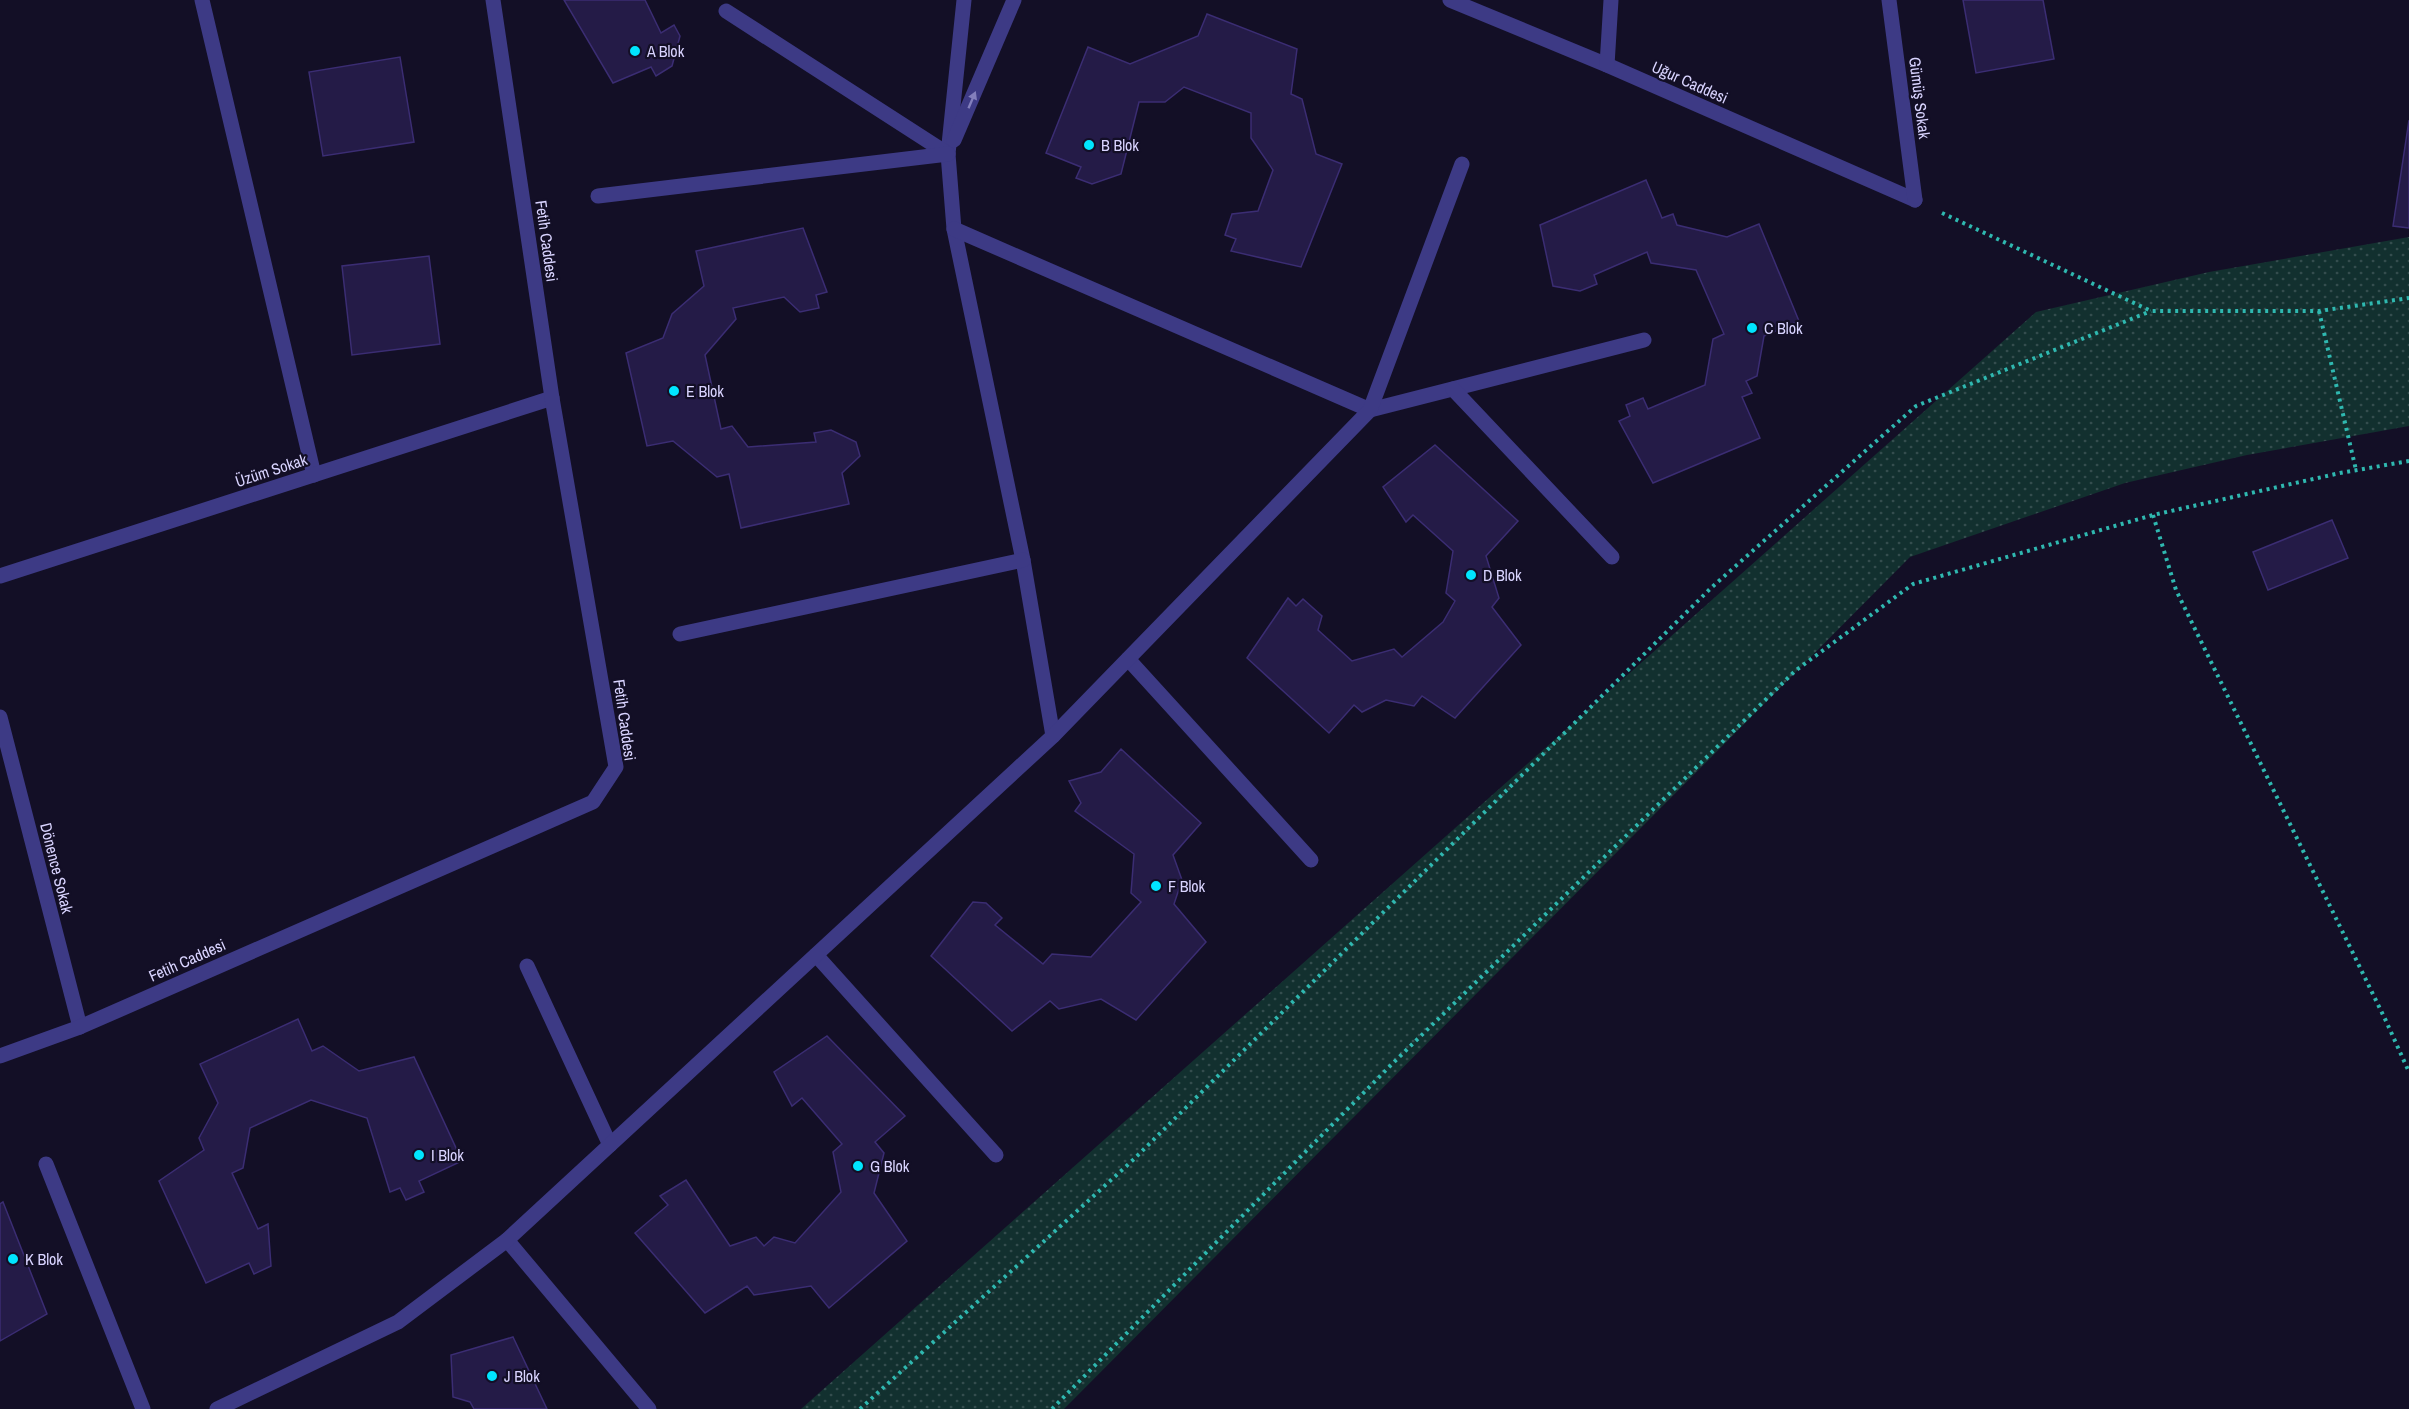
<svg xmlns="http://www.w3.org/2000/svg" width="2409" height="1409" font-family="'Archivo Narrow',sans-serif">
  <defs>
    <pattern id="green-dots" width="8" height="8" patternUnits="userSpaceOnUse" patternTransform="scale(1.5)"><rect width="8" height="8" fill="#12302f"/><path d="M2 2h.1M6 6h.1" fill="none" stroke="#344d4e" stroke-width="1.8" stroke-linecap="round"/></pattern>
  </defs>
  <rect width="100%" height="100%" fill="#130f26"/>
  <path fill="url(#green-dots)" d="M2409,237V426L2247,455L2125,483L1910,557L1064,1409H801L2036,312L2209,272Z"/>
  <g fill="#241b47" stroke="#3b2d73" stroke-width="1.5">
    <path d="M564,0H645L661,33L674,25L680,36L672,66L656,76L651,67L613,83Z"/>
    <path d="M1963,0H2043L2054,59L1976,73Z"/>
    <path d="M1207,14L1297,49L1291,94L1302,99L1316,154L1342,164L1301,267L1231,251L1236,239L1225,235L1232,214L1258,211L1273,170L1251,138V113L1184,87L1165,102H1139L1121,174L1092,184L1076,178L1081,167L1046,153L1088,47L1130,64L1198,36Z"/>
    <path d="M400,57L414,142L323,156L309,72Z"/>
    <path d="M2409,120V228L2393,226Z"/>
    <path d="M1646,180L1662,218L1673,214L1677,225L1727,237L1759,224L1799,321L1764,336L1757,376L1746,381L1752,393L1742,397L1760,438L1653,483L1619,421L1630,416L1626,405L1643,398L1648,409L1705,385L1713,339L1724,334L1696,270L1651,263L1647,252L1594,275L1597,284L1580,291L1553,286L1540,225Z"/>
    <path d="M803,228L827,292L816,295L819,308L800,312L784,297L733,308L736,319L705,355L721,429L732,426L748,447L816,442L814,433L831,430L856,442L860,456L842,473L849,504L741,528L729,474L717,477L673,441L647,446L626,353L663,338L672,314L704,286L696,251Z"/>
    <path d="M429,256L440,344L352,355L342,266Z"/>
    <path d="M1435,445L1518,521L1486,556L1499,598L1492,607L1521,645L1455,718L1422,696L1414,706L1386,700L1362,712L1354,705L1329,733L1247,658L1288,598L1296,606L1303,599L1322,616L1318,630L1352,661L1394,649L1402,657L1443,622L1455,601L1446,593L1453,551L1413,515L1406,522L1383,487Z"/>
    <path d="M2332,520L2348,558L2268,590L2253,552Z"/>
    <path d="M1121,749L1201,823L1173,855L1182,880L1174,904L1206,942L1136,1020L1101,999L1059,1009L1050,1001L1012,1031L931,956L973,902L986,903L1002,918L995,925L1043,964L1052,954L1091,957L1141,902L1131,893L1134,854L1075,811L1081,803L1069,781L1101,772Z"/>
    <path d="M298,1019L312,1051L323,1046L359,1071L414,1057L462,1161L419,1181L424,1192L406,1200L400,1188L390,1192L367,1118L311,1100L250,1128L243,1168L232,1173L258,1229L268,1224L271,1266L254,1274L249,1263L206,1283L159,1181L204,1150L199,1138L218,1103L200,1064Z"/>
    <path d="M827,1036L905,1116L875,1142L884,1153L874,1193L907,1241L829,1308L811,1286L754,1295L747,1286L705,1313L635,1233L668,1205L660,1196L686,1180L730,1246L756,1237L764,1246L774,1237L795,1243L841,1192L833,1152L842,1144L802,1098L792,1106L774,1072Z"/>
    <path d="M3,1202L47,1314L0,1341V1204Z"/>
    <path d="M513,1337L547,1409H474L470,1402L453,1397L451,1355Z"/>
  </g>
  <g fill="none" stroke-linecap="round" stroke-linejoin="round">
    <g stroke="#2fb8b0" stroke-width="4" stroke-dasharray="3 4.5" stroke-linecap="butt">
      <path d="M1942,213L2151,311H2319L2409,298"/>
      <path d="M2319,311L2356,470"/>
      <path d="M2153,515L2176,590L2386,1021L2409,1072"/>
      <path d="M860,1409L1133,1160L1712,587L1916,406L2151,311"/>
      <path d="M1052,1409L1391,1065L1795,671L1913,584L2153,515L2340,473L2409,461"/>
    </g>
    <g stroke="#3d3a85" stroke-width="15">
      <path d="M202,0L314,475"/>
      <path d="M964,0L948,154L954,229L1023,560L1053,736"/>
      <path d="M1450,0L1607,65L1915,200"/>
      <path d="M1889,0L1915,200"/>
      <path d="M726,11L948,154"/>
      <path d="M1607,65L1611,0"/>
      <path d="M954,140L1014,0"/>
      <path d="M598,196L948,154"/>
      <path d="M954,229L1370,410L1644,340"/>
      <path d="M1453,389L1612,557"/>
      <path d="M0,576L552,398"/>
      <path d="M680,634L1023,560"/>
      <path d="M1128,659L1311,860"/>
      <path d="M0,717L80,1027"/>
      <path d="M816,955L996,1155"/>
      <path d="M527,966L610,1145"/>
      <path d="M0,1056L80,1027L593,802L616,767L552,398L493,0"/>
      <path d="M46,1164L143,1409"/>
      <path d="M507,1240L649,1409"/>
      <path d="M217,1409L398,1322L507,1240L1053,736L1370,410L1462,164"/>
    </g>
  </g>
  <defs><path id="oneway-solid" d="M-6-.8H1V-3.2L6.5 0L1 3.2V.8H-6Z" transform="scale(1.5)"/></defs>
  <use fill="#837fbc" href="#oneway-solid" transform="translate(972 100) rotate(-67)"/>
  <g fill="#00e5ff" stroke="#130f26" stroke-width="2">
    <circle cx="635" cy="51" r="6"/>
    <circle cx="1089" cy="145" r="6"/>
    <circle cx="1752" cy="328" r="6"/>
    <circle cx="674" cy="391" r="6"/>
    <circle cx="1471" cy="575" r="6"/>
    <circle cx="1156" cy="886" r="6"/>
    <circle cx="419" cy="1155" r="6"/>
    <circle cx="858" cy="1166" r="6"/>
    <circle cx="13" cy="1259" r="6"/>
    <circle cx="492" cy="1376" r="6"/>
  </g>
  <g text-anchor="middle" stroke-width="4.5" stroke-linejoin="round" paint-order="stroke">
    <g font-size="16" fill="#d9d4ff" stroke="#130f26" text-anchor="start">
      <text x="647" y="57">A Blok</text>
      <text x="1101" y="151">B Blok</text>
      <text x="1764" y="334">C Blok</text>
      <text x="686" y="397">E Blok</text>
      <text x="1483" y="581">D Blok</text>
      <text x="1168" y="892">F Blok</text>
      <text x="431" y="1161">I Blok</text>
      <text x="870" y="1172">G Blok</text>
      <text x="25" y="1265">K Blok</text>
      <text x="504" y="1382">J Blok</text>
    </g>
    <g font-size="16" fill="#d9d4ff" stroke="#130f26">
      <text transform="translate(1690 82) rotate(24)" y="6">Uğur Caddesi</text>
      <text transform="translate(1920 98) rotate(83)" y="6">Gümüş Sokak</text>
      <text transform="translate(547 241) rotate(82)" y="6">Fetih Caddesi</text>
      <text transform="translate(271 470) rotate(-18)" y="6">Üzüm Sokak</text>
      <text transform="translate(625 720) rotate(82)" y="6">Fetih Caddesi</text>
      <text transform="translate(57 868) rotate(76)" y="6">Dönence Sokak</text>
      <text transform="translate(187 960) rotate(-24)" y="6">Fetih Caddesi</text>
    </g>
  </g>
</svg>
